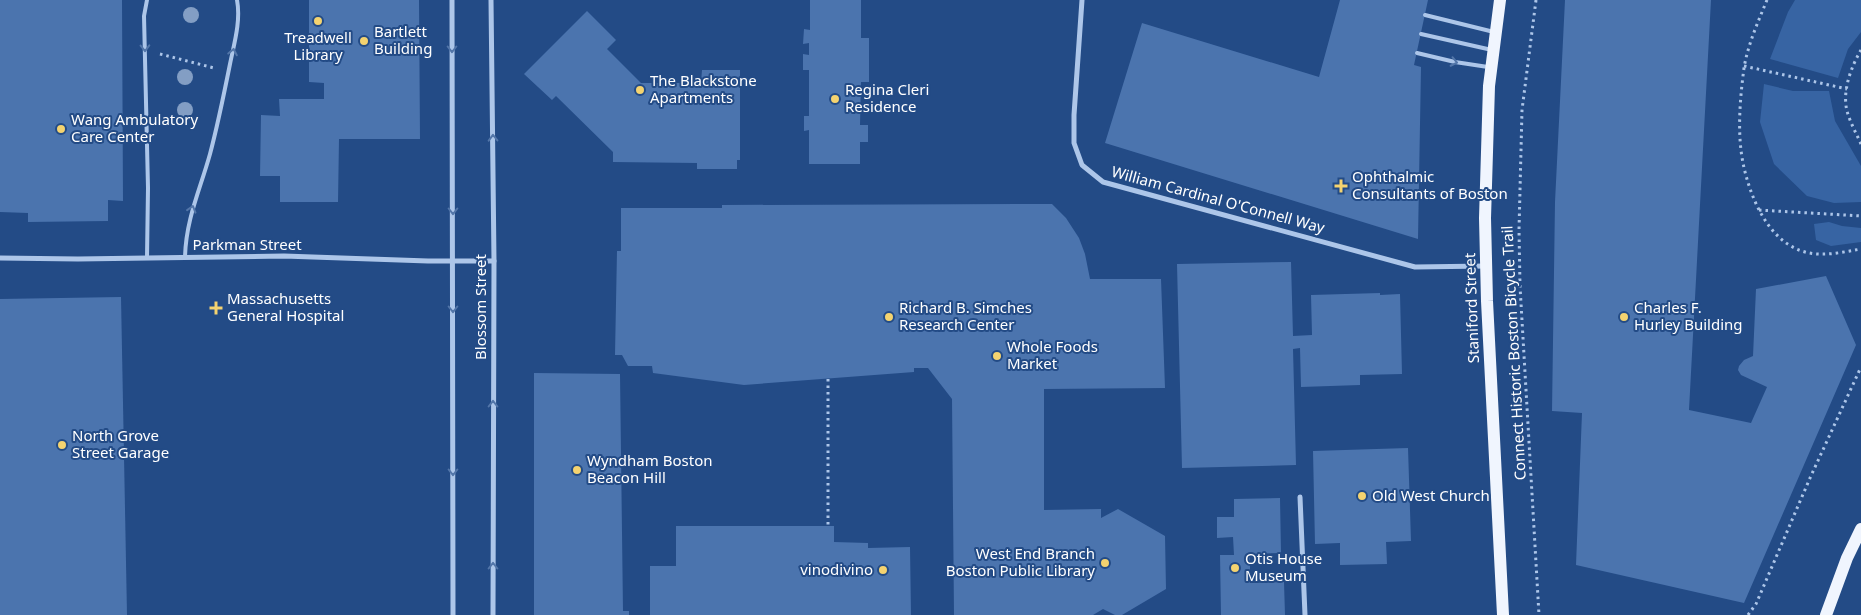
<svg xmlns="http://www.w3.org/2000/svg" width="1861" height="615" font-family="'Noto Sans',sans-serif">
  <rect width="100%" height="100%" fill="#234b86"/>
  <g fill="#3764a3">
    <path d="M1795,0H1861V32L1848,49L1838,78L1770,59L1788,12Z"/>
    <path d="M1764,84L1793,91H1829L1835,121L1861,166V202L1834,203L1807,196L1774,164L1760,122Z"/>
    <path d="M1829,222L1842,226L1861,228V242L1831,246L1816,240L1814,224Z"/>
  </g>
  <g fill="#4b74ae">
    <path d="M0,0H122L123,201L108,200V221L28,222V213L0,212Z"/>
    <path d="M309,0H419L420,139H339L338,202H280V176H260L261,115L280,116L279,99H324V83L309,82Z"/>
    <path d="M810,0H861V38H869V82H861L860,125H868V142H860V164H809V130L804,131V116H809V70H803V54L809,55V43L803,44L804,29L810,30Z"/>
    <path d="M1340,0H1428L1414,65L1421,67L1418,239L1105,143L1142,23L1319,77Z"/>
    <path d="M1565,0H1711L1689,410L1751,423L1767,387L1741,375L1738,370L1739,366L1744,360L1753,356L1756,289L1826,276L1856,345L1744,603L1576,565L1582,413L1552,411L1555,202Z"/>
    <path d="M587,11L616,40L607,49L641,83H701L702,70H740V160H737V169H697V163L613,162V152L556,96L552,100L524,74Z"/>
    <path d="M1052,204L1066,218L1079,238L1085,254L1090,279H1161L1165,388L1044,389V510L1101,509V518L1118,509L1165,536L1166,589L1122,615H1115L1103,609L1093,615H954L952,399L928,368H914V372L744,385L653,373L652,366H628L622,355H615L617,251H621V208H722V205Z"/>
    <path d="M1291,262L1293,336L1312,335L1311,295L1380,293V295L1400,294L1402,374L1360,375V385L1301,387L1300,348L1293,349L1296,465L1182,468L1177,264Z"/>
    <path d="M121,297L127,615H0V299Z"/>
    <path d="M534,373L620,374L623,611H629V615H534Z"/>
    <path d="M1408,448L1411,541L1386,542L1387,564L1340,565V543L1315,544L1313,451Z"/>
    <path d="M1280,498L1281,553L1250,554V583L1284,582L1285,615H1221L1220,555H1234L1233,537L1217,538V517H1234V499Z"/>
    <path d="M676,526H834V542L868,543V548L910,547L911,615H650V566H676Z"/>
  </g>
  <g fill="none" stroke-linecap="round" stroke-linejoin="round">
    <g stroke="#adc6e9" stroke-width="3" stroke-dasharray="2.5 4" stroke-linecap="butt">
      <path d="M1536,0L1522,110L1519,230L1520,286L1539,615"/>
      <path d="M1767,0C1758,22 1748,44 1744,68C1740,98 1737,133 1743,163C1750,197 1768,242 1805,252C1823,257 1843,252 1861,249"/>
      <path d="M1861,50C1851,67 1842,91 1847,111C1850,122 1856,133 1861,144"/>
      <path d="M160,54L214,68"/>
      <path d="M1744,66L1847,89"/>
      <path d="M1759,210L1861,216"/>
      <path d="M828,379V525"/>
      <path d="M1748,615L1756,604L1810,478L1861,367"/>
    </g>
    <g stroke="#adc6e9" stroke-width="4">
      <path d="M1425,15L1494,32"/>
      <path d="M1421,34L1492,50"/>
      <path d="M1417,53L1455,62L1488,67"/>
      <path d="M185,257C186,219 200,190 210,154C218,124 224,94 230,64C234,44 241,21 237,0"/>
      <path d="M147,258L148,188L144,16L147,0"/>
    </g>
    <g stroke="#adc6e9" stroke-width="5">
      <path d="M452,0L453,615"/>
      <path d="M491,0L494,261L493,615"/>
      <path d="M1082,0L1074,115V143L1082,165L1103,182L1415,267L1486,266"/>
      <path d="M0,258L78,259L284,256L428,261H494"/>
      <path d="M1300,497L1305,615"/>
    </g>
    <g stroke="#f0f5fe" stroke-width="12">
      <path d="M1500,0L1489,86L1485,218L1487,301L1503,615"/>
      <path d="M1826,615L1847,558L1861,529"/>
    </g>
  </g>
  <g fill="#839ec4">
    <circle cx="191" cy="15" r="8"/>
    <circle cx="185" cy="77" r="8"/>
    <circle cx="185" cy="110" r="8"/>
  </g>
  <defs><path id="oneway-chevron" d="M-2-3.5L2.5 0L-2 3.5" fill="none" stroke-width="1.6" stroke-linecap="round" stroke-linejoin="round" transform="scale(1.25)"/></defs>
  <g stroke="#5376a9">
    <use href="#oneway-chevron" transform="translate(145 48) rotate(89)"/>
    <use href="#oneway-chevron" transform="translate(452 49) rotate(90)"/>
    <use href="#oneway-chevron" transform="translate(233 52) rotate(-79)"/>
    <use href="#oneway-chevron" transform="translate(1454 62) rotate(12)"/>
    <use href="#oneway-chevron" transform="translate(493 138) rotate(-91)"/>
    <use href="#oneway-chevron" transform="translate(192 209) rotate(-73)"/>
    <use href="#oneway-chevron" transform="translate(453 211) rotate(90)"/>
    <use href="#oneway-chevron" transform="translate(453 309) rotate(90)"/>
    <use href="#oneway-chevron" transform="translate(493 404) rotate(-90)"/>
    <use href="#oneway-chevron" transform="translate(453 472) rotate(90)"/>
    <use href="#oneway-chevron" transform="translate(493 566) rotate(-90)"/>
  </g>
  <g fill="#f4d370" stroke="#234b86" stroke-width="2">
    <circle cx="318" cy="21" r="5"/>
    <circle cx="364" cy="41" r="5"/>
    <circle cx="640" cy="90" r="5"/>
    <circle cx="835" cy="99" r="5"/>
    <circle cx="61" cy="129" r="5"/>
    <path d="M1338.5 178.5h5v5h5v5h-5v5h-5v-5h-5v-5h5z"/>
    <path d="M213.5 300.5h5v5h5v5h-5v5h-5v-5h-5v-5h5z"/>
    <circle cx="889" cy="317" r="5"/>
    <circle cx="1624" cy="317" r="5"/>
    <circle cx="997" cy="356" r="5"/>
    <circle cx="62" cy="445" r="5"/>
    <circle cx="577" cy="470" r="5"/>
    <circle cx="1362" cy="496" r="5"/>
    <circle cx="1105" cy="563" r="5"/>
    <circle cx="1235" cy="568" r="5"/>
    <circle cx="883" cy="570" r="5"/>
  </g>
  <g text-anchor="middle" stroke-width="4" stroke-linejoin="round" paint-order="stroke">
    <g font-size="15" fill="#fff" stroke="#234b86" text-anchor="start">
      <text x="374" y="37">Bartlett<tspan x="374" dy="17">Building</tspan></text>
      <text x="318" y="43" text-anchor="middle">Treadwell<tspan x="318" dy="17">Library</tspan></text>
      <text x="650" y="86">The Blackstone<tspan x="650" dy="17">Apartments</tspan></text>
      <text x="845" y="95">Regina Cleri<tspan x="845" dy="17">Residence</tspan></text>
      <text x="71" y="125">Wang Ambulatory<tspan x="71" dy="17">Care Center</tspan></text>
      <text x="1352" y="182">Ophthalmic<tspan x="1352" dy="17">Consultants of Boston</tspan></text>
      <text x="227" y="304">Massachusetts<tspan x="227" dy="17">General Hospital</tspan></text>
      <text x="899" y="313">Richard B. Simches<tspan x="899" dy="17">Research Center</tspan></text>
      <text x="1634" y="313">Charles F.<tspan x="1634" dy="17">Hurley Building</tspan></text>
      <text x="1007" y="352">Whole Foods<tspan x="1007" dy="17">Market</tspan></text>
      <text x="72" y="441">North Grove<tspan x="72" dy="17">Street Garage</tspan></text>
      <text x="587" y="466">Wyndham Boston<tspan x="587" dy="17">Beacon Hill</tspan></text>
      <text x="1372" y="501">Old West Church</text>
      <text x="1095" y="559" text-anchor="end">West End Branch<tspan x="1095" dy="17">Boston Public Library</tspan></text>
      <text x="1245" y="564">Otis House<tspan x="1245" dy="17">Museum</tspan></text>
      <text x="873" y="575" text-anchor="end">vinodivino</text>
    </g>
    <g font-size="15" fill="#fff" stroke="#234b86">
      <text transform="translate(1218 200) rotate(15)" y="5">William Cardinal O'Connell Way</text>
      <text x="247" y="250">Parkman Street</text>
      <text transform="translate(481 307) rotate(-90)" y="5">Blossom Street</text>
      <text transform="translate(1472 308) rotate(-92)" y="5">Staniford Street</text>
      <text transform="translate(1514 353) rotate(-93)" y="5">Connect Historic Boston Bicycle Trail</text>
    </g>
  </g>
</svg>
